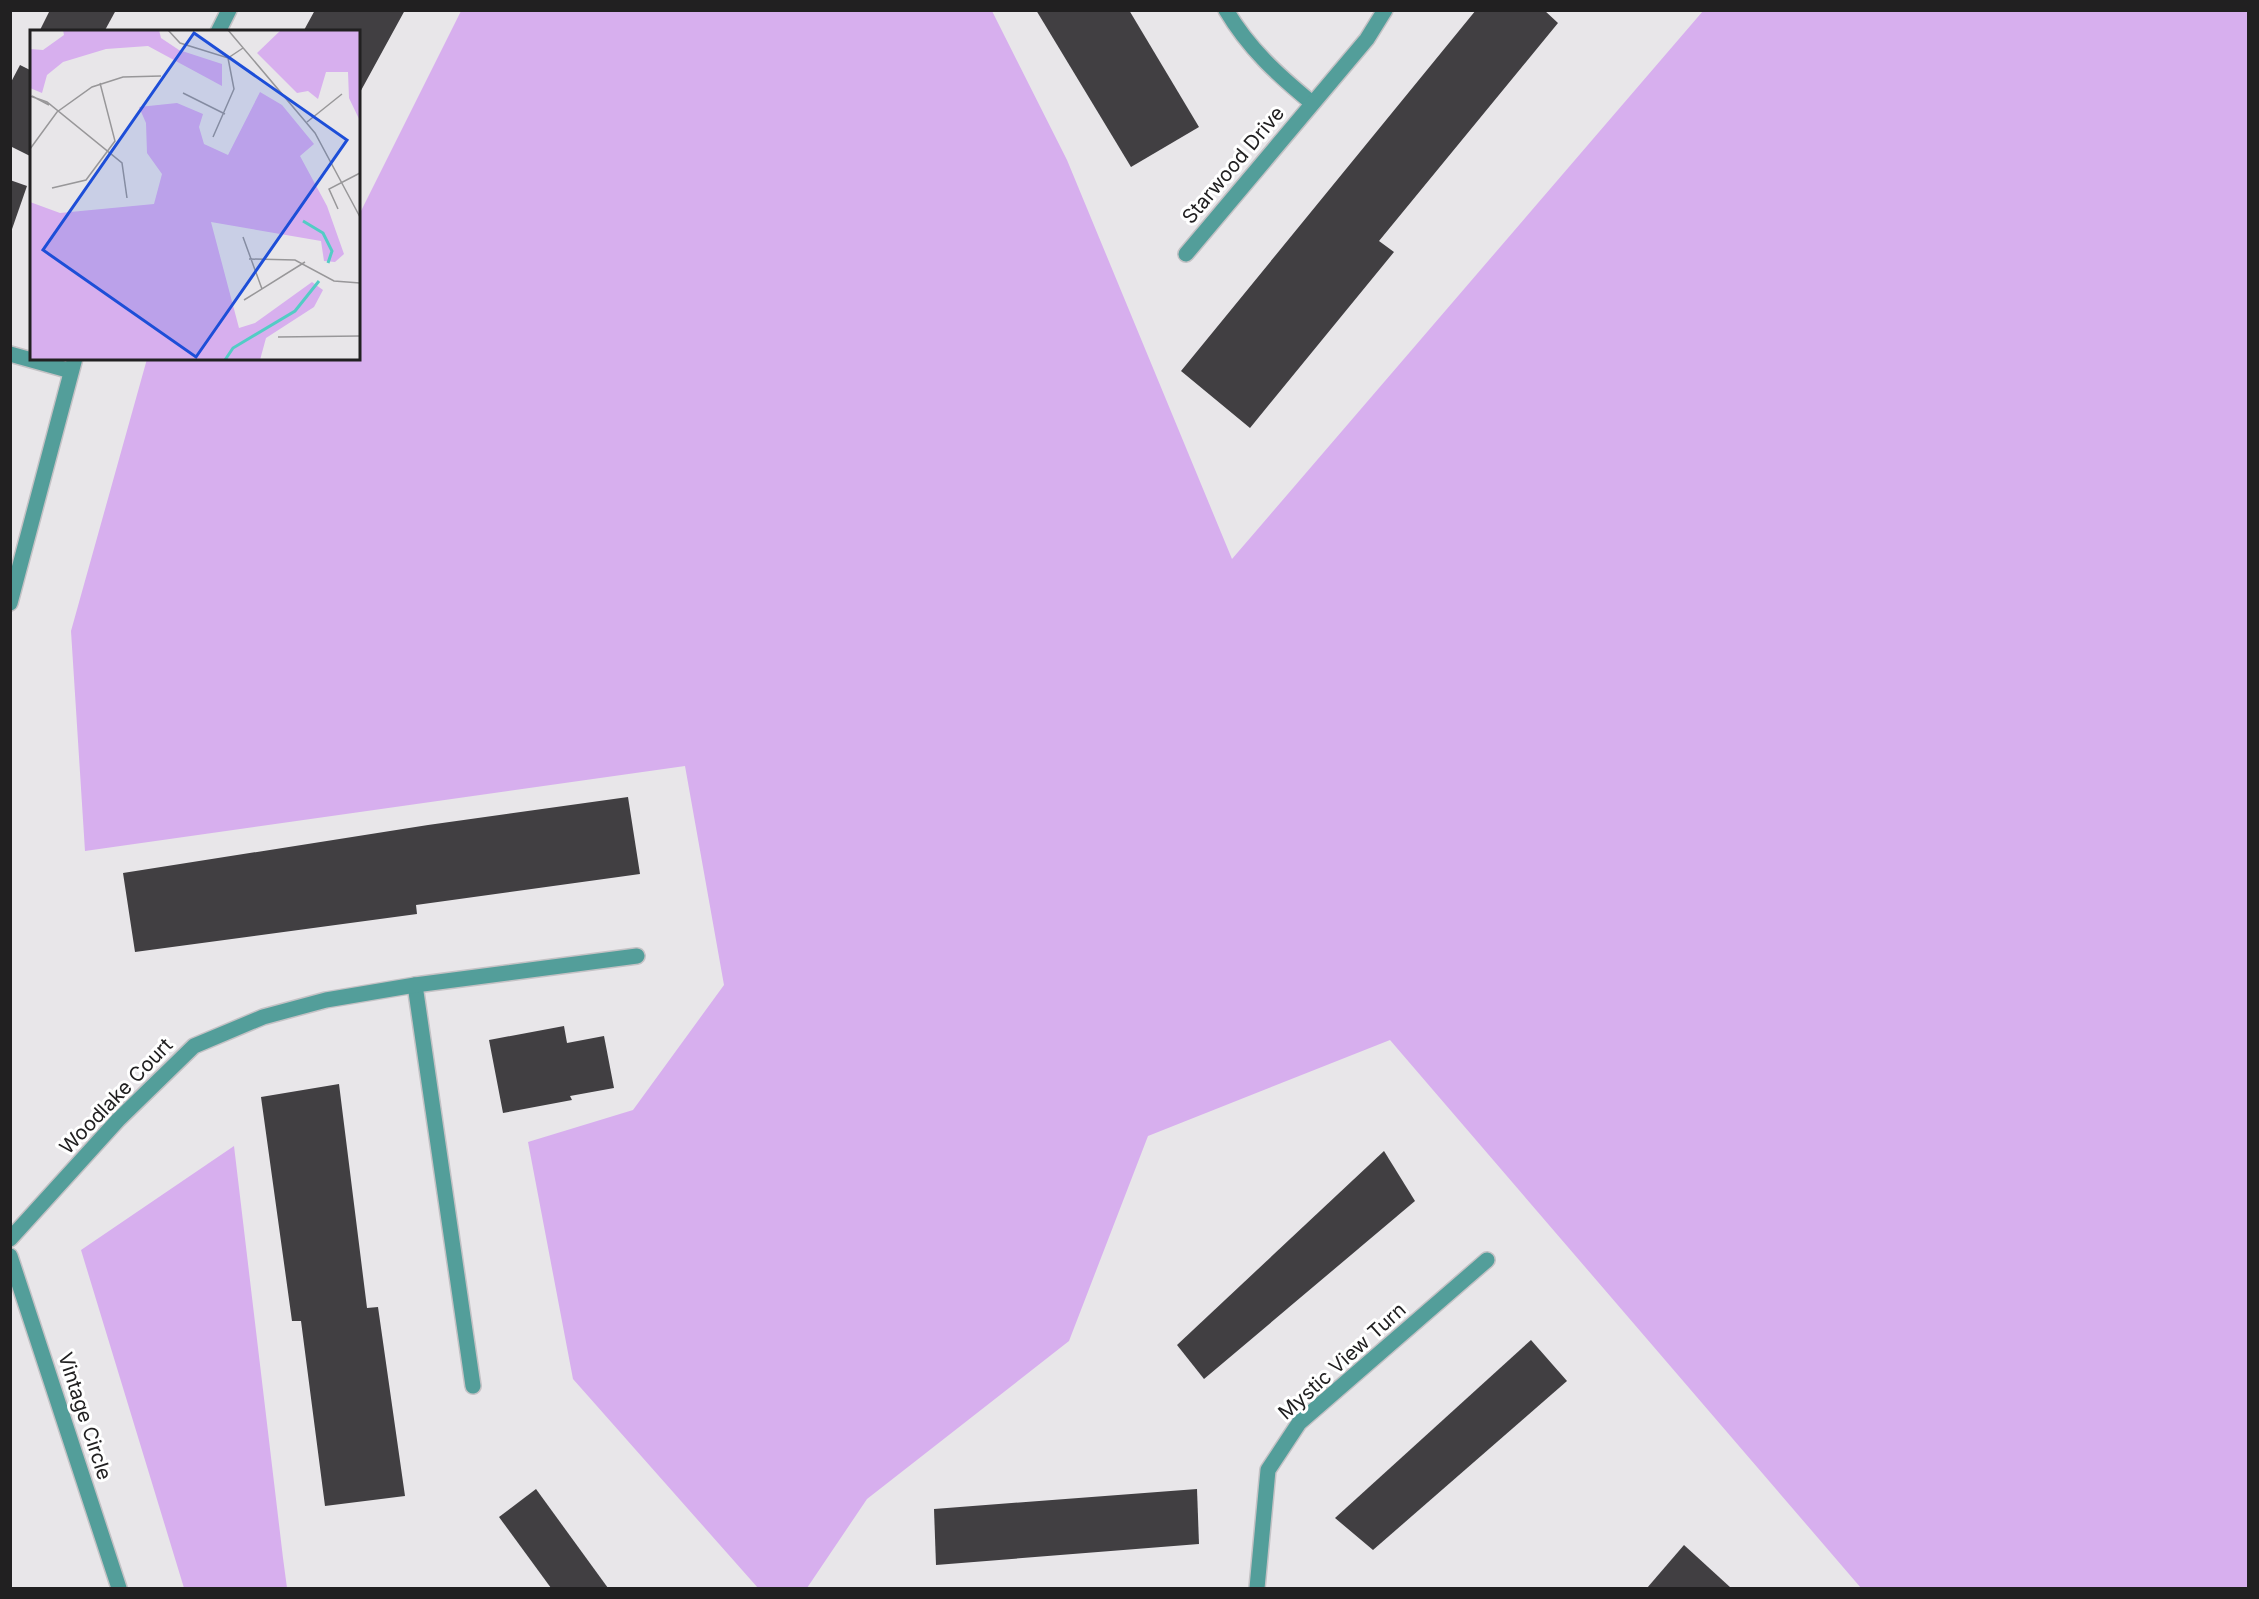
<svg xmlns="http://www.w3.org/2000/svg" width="2259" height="1599" font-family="Inter,sans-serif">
<rect width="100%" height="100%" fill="#e8e6e9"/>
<g fill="#d7afee">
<path d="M 461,11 L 992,11 L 1067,160 L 1232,559 L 1703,11 L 2248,11 L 2248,1588 L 1861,1588 L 1390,1040 L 1148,1136 L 1069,1341 L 867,1499 L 807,1588 L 758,1588 L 573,1379 L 528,1142 L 633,1110 L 724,985 L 685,766 L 85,851 L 71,631 L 147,359 L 358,358 L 359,215 Z"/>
<path d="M 234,1146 L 283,1558 L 287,1588 L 184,1588 L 81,1250 Z"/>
</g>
<g fill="#413f42">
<path d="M 50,10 L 116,10 L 104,32 L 39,32 Z"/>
<path d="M 315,10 L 405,10 L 358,96 L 358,32 L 303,32 Z"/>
<path d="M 1036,10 L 1129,10 L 1199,127 L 1131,167 Z"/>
<path d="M 1476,10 L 1544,10 L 1558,23 L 1379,241 L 1394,252 L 1250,428 L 1181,371 Z"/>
<path d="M 20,65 L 32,71 L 32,157 L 10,146 L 10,84 Z"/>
<path d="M 10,180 L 27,186 L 11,232 L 10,232 Z"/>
<path d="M 628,797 L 640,874 L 416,905 L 417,914 L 135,952 L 123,873 L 428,825 Z"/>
<path d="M 564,1026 L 567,1043 L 604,1036 L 614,1088 L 570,1096 L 572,1100 L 503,1113 L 489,1040 Z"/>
<path d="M 339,1084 L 367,1308 L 378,1307 L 405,1496 L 325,1506 L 301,1321 L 292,1321 L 261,1097 Z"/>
<path d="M 1384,1151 L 1415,1201 L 1204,1379 L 1177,1345 Z"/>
<path d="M 1531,1340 L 1567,1381 L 1373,1550 L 1335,1518 Z"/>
<path d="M 536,1489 L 608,1588 L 551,1588 L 499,1517 Z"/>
<path d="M 1197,1489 L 1199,1544 L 936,1565 L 934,1509 Z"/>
<path d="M 1684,1545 L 1731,1588 L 1647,1588 Z"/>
</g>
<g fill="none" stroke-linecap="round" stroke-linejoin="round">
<defs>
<g id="minor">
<path d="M 1226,10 C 1249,49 1278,75 1312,103"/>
<path d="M 218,32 L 229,10"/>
<path d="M 1186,254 L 1367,39 L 1385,10"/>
<path d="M 10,354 L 71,371"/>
<path d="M 10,603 L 75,358"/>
<path d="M 415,985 L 473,1386"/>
<path d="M 10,1239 L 118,1120 L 194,1046 L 263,1017 L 326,1000 L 415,985 L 637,956"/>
<path d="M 10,1256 L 119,1588"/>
<path d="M 1257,1588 L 1268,1470 L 1299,1423 L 1487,1260"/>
</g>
</defs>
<use href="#minor" stroke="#c4c2c5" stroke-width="18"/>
<use href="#minor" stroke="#539e9a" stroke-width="15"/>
</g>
<g text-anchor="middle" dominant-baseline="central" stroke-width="6" stroke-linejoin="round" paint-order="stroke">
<g font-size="20" fill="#212021" stroke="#fff">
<text transform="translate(1233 165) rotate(-50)">Starwood Drive</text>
<text transform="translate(116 1096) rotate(-46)">Woodlake Court</text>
<text transform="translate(1342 1361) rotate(-42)">Mystic View Turn</text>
<text transform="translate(85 1416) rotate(72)">Vintage Circle</text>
</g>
</g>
<g transform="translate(30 30)">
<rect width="330" height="330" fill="#e8e6e9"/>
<path d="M 33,0 L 129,0 L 131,8 L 149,20 L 192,34 L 192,56 L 118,16 L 76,19 L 33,32 L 17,45 L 12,63 L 0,58 L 0,19 L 13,20 L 34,5 ZM 251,0 L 330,0 L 330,91 L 319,68 L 318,42 L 296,42 L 288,69 L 278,61 L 267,63 L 227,23 ZM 230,62 L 252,75 L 284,114 L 270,126 L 297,176 L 314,224 L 305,232 L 294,231 L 291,211 L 181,192 L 209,298 L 225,293 L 282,252 L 293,260 L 284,277 L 236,308 L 230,330 L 0,330 L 0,172 L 30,183 L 124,174 L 132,144 L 117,123 L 116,93 L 109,77 L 147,73 L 173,84 L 169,97 L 174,114 L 198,125 Z" fill="#d7afee"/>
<path fill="none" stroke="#53ccc5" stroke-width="3" d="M 273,191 L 293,203 L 302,221 L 298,233M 195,330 L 203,318 L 265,281 L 289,251"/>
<path fill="none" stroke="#989799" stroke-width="1.5" d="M 138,0 L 150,13 L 198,28 L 213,18M 198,0 L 285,103 L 330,187M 153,63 L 195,84M 0,66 L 17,72 L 92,133 L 97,168M 2,66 L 19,75M 277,92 L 312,64M 183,107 L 204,59 L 198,28M 0,119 L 27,82 L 62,57 L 93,47 L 131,46M 22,158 L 56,150 L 85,111 L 70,53M 308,179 L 299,159 L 330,143M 213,207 L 232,259M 219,229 L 265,230 L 304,251 L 330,253M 214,270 L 275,232M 248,307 L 330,306"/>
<path fill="#1d4ed8" fill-opacity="0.15" stroke="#1d4ed8" stroke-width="3" d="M 164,3 L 317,110 L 166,327 L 13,220 Z"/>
<rect width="330" height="330" fill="none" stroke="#212021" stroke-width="3"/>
</g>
<rect width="2259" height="1599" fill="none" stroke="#212021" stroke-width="24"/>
</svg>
